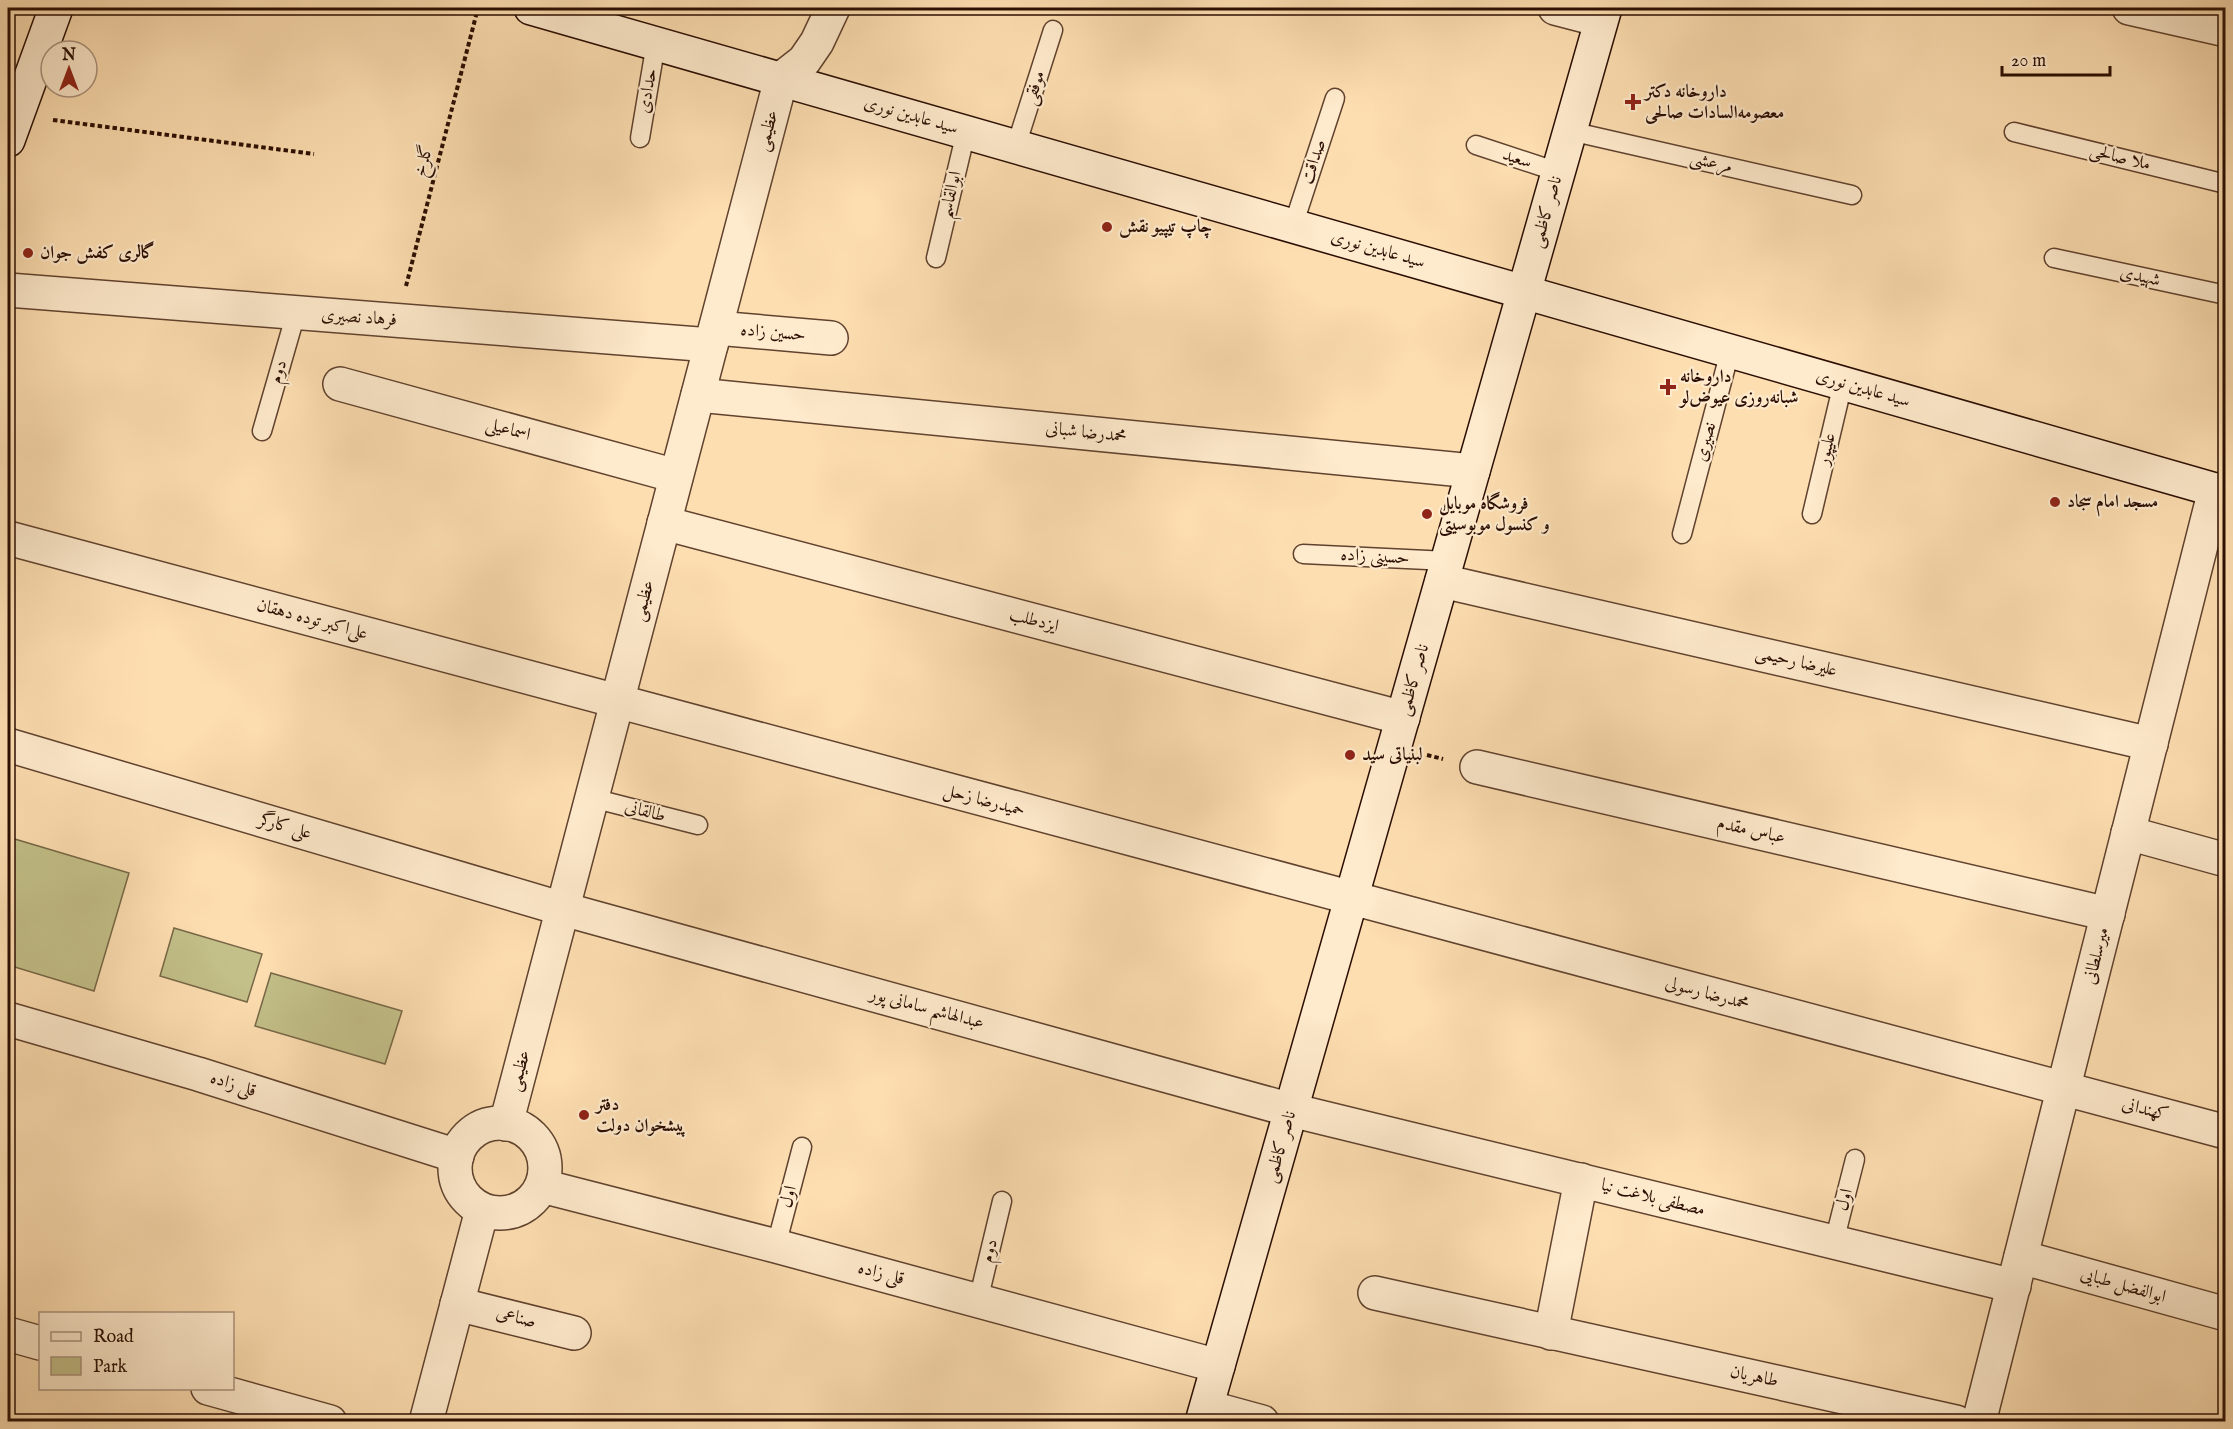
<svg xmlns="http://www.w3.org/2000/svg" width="2233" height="1429" font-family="'IM FELL English',Amiri,serif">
<rect width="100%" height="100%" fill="#fddeb1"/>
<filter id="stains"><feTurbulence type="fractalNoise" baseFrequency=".00333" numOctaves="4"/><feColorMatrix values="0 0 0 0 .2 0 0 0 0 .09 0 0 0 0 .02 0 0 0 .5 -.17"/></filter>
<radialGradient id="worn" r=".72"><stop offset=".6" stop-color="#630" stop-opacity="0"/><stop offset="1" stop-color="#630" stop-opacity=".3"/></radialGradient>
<g fill="#c3c089" stroke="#776746" stroke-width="1.5">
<path d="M 8,837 L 129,873 L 94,991 L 8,965 Z"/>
<path d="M 174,928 L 262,954 L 247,1002 L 160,976 Z"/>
<path d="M 271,973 L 402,1011 L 385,1064 L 255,1026 Z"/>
</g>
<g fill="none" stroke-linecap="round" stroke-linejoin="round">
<defs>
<g id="service">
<path d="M 1570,131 L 1852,195"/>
<path d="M 2014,132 L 2226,184"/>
<path d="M 640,138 L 656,43"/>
<path d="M 1476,145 L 1558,172"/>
<path d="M 1016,146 L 1053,30"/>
<path d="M 1293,226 L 1335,98"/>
<path d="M 936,258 L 966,132"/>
<path d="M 2054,258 L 2226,295"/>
<path d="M 262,431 L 296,313"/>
<path d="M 1812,514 L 1843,383"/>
<path d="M 1682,534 L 1730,351"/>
<path d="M 1303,554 L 1448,561"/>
<path d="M 592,798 L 698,825"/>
<path d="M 1834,1242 L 1855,1159"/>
<path d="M 776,1246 L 802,1147"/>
<path d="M 978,1301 L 1002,1201"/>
</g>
<g id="minor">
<path d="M 1555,8 L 1601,20"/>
<path d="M 2129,8 L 2226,30"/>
<path d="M 781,79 L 804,61 L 817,42 L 833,8"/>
<path d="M 8,290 L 711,345"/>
<path d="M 716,328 L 831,338"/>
<path d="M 340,384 L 676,476"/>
<path d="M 698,395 L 1473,471"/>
<path d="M 664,523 L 1403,718"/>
<path d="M 8,538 L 2226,1132"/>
<path d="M 1442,581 L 2151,744"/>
<path d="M 8,745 L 563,909 L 1291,1110 L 2014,1286"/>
<path d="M 1477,767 L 2108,914"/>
<path d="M 2128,833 L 2226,860"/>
<path d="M 542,1186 L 776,1246 L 1218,1366"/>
<path d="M 2021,1257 L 2226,1314"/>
<path d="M 1375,1293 L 1956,1422"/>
<path d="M 457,1304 L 574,1333"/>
<path d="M 1551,1333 L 1581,1180"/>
<path d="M 8,1334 L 40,1343"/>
<path d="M 208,1388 L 330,1422"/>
</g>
<g id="tertiary">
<path d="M 8,1019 L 198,1074 L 457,1156"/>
<circle cx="500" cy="1168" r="45"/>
<path d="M 506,1124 L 781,79"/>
<path d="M 1207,1407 L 1262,1422"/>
<path d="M 426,1422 L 482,1210"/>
<path d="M 1979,1422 L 2215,490"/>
</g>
<g id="secondary">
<path d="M 531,8 L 2226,493"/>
<path d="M 8,140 L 56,8"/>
<path d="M 1202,1422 L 1605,8"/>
</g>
</defs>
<use href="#service" stroke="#60422e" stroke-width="21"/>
<use href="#minor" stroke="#60422e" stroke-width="36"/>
<use href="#tertiary" stroke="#60422e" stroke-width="36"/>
<use href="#secondary" stroke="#2b0e03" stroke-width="36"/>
<g stroke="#2b0e03" stroke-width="4" stroke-dasharray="4.5 3" stroke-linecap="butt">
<path d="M 53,120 L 314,154"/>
<path d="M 406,286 L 478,8"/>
<path d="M 1427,755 L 1443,759"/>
</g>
<use href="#service" stroke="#feeacc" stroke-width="18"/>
<use href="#minor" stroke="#feeacc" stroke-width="33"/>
<use href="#tertiary" stroke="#feeacc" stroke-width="33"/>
<use href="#secondary" stroke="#feeacc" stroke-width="33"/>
</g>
<g fill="#8f2418" stroke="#feeacc" stroke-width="2">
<path d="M1630 93h6v6h6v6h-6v6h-6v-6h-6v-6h6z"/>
<circle cx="1107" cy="227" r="6"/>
<circle cx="28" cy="253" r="6"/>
<path d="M1665 378h6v6h6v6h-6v6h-6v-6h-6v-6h6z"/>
<circle cx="2055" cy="502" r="6"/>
<circle cx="1427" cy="514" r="6"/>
<circle cx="1350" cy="755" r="6"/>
<circle cx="584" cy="1115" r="6"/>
</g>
<g text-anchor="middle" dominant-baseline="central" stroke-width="4.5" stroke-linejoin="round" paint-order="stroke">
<g font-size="18" fill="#2b0e03" stroke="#feeacc">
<text transform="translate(1035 88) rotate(-72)">موفقی</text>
<text transform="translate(648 91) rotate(-80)">حدادی</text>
<text transform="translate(911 116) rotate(16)">سید عابدین نوری</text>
<text transform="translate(768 131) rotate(-75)">عظیمی</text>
<text transform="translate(2120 158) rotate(14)">ملا صالحی</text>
<text transform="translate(1517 159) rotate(18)">سعید</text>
<text transform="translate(424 161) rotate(-75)">گلرخ</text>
<text transform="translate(1314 162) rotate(-72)">صداقت</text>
<text transform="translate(1711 163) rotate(13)">مرعشی</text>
<text transform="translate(951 195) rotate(-77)">ابوالقاسم</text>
<text transform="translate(1547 212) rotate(-74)">ناصر کاظمی</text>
<text transform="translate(1378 250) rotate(16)">سید عابدین نوری</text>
<text transform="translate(2140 277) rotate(12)">شهیدی</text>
<text transform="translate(359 318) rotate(4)">فرهاد نصیری</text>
<text transform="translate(773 333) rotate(5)">حسین زاده</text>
<text transform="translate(279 372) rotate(-74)">دوم</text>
<text transform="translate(1863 389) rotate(16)">سید عابدین نوری</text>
<text transform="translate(508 430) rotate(15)">اسماعیلی</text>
<text transform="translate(1086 433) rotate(6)">محمدرضا شبانی</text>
<text transform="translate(1706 442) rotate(-75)">نصیری</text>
<text transform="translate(1827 449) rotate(-77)">علیپور</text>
<text transform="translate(1375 557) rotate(3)">حسینی زاده</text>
<text transform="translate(644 601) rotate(-75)">عظیمی</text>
<text transform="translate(312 620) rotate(15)">علی‌اکبر توده دهقان</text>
<text transform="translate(1034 621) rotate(15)">ایزدطلب</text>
<text transform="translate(1796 662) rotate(13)">علیرضا رحیمی</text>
<text transform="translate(1414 680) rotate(-74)">ناصر کاظمی</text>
<text transform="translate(984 801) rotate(15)">حمیدرضا زحل</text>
<text transform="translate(645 812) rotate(15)">طالقانی</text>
<text transform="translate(285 827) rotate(16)">علی کارگر</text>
<text transform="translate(1751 831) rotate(13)">عباس مقدم</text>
<text transform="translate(2097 956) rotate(-76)">میرسلطانی</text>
<text transform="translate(1707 994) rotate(15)">محمدرضا رسولی</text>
<text transform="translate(927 1009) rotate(15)">عبدالهاشم سامانی پور</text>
<text transform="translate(520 1071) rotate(-75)">عظیمی</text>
<text transform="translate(233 1085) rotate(18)">قلی زاده</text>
<text transform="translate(2145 1110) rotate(15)">کهندانی</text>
<text transform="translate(1281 1147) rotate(-74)">ناصر کاظمی</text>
<text transform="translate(789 1197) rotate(-75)">اول</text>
<text transform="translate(1653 1198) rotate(14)">مصطفی بلاغت نیا</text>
<text transform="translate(1845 1200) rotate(-75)">اول</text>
<text transform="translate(990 1251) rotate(-77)">دوم</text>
<text transform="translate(881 1274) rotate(15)">قلی زاده</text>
<text transform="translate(2123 1286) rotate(16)">ابوالفضل طبایی</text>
<text transform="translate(516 1318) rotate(14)">صناعی</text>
<text transform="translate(1754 1377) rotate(12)">طاهریان</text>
</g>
<g font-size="18" font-weight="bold" fill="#2b0e03" stroke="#feeacc" text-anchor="start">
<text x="1645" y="92">داروخانه دکتر<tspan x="1645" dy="21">معصومه‌السادات صالحی</tspan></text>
<text x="1119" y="227">چاپ تیپیو نقش</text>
<text x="40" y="253">گالری کفش جوان</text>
<text x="1680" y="377">داروخانه<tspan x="1680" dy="21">شبانه‌روزی عیوض‌لو</tspan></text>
<text x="2067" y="502">مسجد امام سجاد</text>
<text x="1439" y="504">فروشگاه موبایل<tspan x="1439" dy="21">و کنسول موبوسیتی</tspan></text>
<text x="1362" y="755">لبنیاتی سید</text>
<text x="596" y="1105">دفتر<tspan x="596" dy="21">پیشخوان دولت</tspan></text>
</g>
</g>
<rect width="2233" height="1429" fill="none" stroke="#fddeb1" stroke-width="30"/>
<rect x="9" y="9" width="2215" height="1411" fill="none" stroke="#2b0e03" stroke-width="3"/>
<rect x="15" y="15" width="2203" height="1399" fill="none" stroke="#2b0e03" stroke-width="1.5"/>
<rect x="39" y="1312" width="195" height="78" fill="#feeacc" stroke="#aa927c" stroke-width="1.5"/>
<rect x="51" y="1332" width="30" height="9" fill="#feeacc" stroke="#aa927c" stroke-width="1.5"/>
<text x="93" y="1342" font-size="18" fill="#2b0e03">Road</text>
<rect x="51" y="1357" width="30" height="18" fill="#c3c089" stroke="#aa927c" stroke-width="1.5"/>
<text x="93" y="1372" font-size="18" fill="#2b0e03">Park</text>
<g transform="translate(69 69)"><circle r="28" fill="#feeacc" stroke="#aa927c" stroke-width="1.5"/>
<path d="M0-4.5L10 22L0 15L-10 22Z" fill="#8f2418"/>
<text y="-9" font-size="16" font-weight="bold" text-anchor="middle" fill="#2b0e03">N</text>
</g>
<path d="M2002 66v9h108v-9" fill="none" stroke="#2b0e03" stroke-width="3"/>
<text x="2011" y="66" font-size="18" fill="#2b0e03" stroke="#feeacc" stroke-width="4.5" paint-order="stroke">20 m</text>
<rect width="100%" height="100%" filter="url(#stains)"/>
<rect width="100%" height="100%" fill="url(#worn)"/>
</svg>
